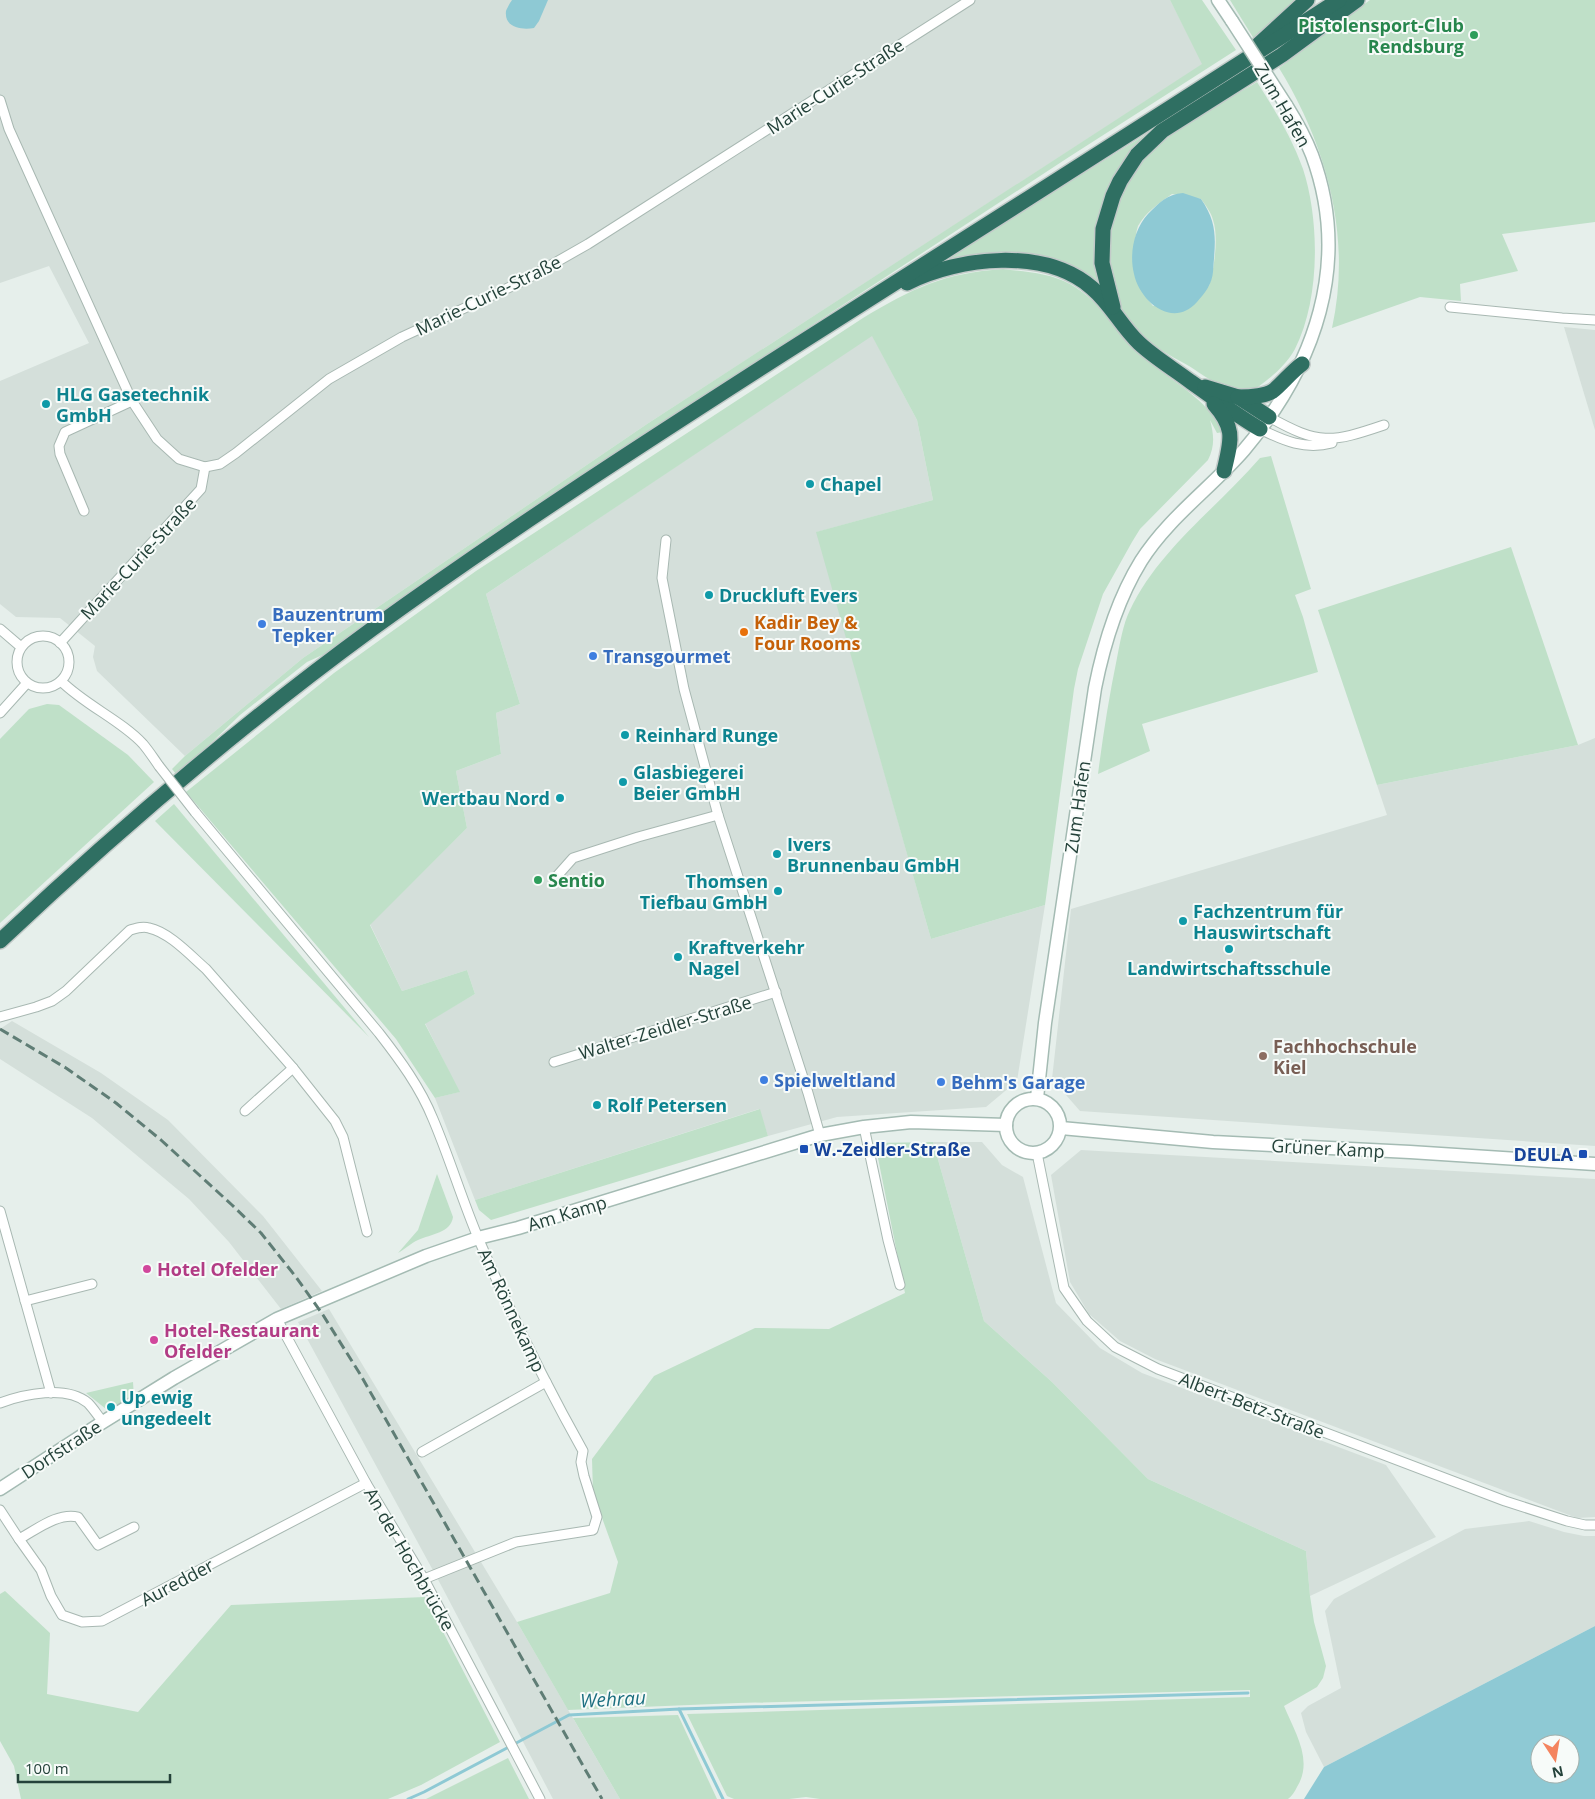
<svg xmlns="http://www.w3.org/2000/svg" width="1595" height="1799" font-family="'Open Sans',sans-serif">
<rect width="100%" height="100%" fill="#e6efeb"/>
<g fill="#d4dfda">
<path d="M 0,0 L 1170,0 L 1203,64 L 647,424 L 303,658 L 185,756 L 97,671 L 93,657 L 95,646 L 60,618 L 16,617 L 0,604 L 0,381 L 89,343 L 49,266 L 0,283 Z"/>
<path d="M 1564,327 L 1595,330 L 1595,430 Z"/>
<path d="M 872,335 L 917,420 L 933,500 L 817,532 L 931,939 L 1045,905 L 1017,1081 L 986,1107 L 837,1117 L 768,1136 L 759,1109 L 475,1200 L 435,1098 L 459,1092 L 425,1023 L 475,994 L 467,970 L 402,991 L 370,924 L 467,828 L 456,771 L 501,754 L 496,713 L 520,704 L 486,594 Z"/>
<path d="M 1595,738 L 1595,1146 L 1080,1111 L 1052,1079 L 1071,909 L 1387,815 L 1377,785 L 1578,745 Z"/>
<path d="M 12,1021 L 101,1073 L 168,1120 L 263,1216 L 322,1291 L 281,1309 L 229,1242 L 189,1199 L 92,1118 L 0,1059 L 0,1029 Z"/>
<path d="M 933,1142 L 982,1142 L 1002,1165 L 1023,1177 L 1056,1303 L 1100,1348 L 1142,1373 L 1386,1465 L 1436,1537 L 1310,1596 L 1306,1551 L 1148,1479 L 1052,1382 L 984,1321 Z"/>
<path d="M 1081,1150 L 1595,1179 L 1595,1517 L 1577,1518 L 1155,1359 L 1120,1341 L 1089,1314 L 1070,1282 L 1051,1175 Z"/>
<path d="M 329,1309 L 517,1622 L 620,1799 L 553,1799 L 442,1587 L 298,1322 Z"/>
<path d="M 1529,1521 L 1564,1532 L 1584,1536 L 1595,1536 L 1595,1626 L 1324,1767 L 1306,1732 L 1301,1713 L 1308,1706 L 1341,1688 L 1325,1611 L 1334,1599 L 1465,1529 Z"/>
</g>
<g fill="#bfe0c8" fill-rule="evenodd">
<path d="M 1170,0 L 1202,0 L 1236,50 L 1069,157 L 479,543 L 329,652 L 307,662 L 240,715 L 204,750 L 176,774 L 172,769 L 185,756 L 303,658 L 647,424 L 1202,64 Z"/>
<path d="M 1230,0 L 1302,0 L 1254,39 Z"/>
<path d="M 1370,0 L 1595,0 L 1595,222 L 1502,234 L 1518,271 L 1460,284 L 1461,301 L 1420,297 L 1332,328 C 1352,237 1327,146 1279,68 Z"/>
<path d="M 1257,82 C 1275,110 1292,138 1303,169 C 1320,221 1320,300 1295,349 C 1286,365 1273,376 1258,387 L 1259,392 C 1249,391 1237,391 1228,388 C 1216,385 1200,373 1189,366 C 1169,355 1148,344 1133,326 C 1096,282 1102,216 1135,171 C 1164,131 1216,107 1257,82 ZM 1172,194 L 1201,199 C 1206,206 1211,212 1213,220 C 1219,237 1214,270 1209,286 L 1153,306 C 1136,284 1129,270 1135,241 C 1136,237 1136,231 1138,226 C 1146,212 1159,203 1172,194 Z"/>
<path d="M 1172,118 L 1151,136 L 1097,231 L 1095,266 L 1099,286 L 1068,269 L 944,265 L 941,262 Z"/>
<path d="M 1003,269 C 1026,272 1050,273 1070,284 C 1102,302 1120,335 1146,359 C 1173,383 1207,398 1223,432 L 1217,433 L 1210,420 C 1214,435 1215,446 1208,460 L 1140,529 L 1132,542 L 1103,594 L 1078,669 L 1074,689 L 1045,905 L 931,939 L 816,532 L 933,500 L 917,420 L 872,336 L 486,594 L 520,704 L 496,713 L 501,754 L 456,771 L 467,828 L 370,925 L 402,991 L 467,970 L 475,994 L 425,1024 L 460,1092 L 435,1098 L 396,1039 L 186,792 L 334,673 L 476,571 L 863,318 C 913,288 944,273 1003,269 Z"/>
<path d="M 1271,456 L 1311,589 L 1295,595 L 1303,617 L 1318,672 L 1142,724 L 1150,751 L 1098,774 C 1103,735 1109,697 1117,658 C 1120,643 1123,624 1130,610 C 1159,549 1217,508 1260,458 Z"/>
<path d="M 1511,547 L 1578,745 L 1377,785 L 1318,610 Z"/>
<path d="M 47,704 L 59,705 L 128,755 L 154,782 L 0,923 L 0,739 L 29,709 Z"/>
<path d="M 174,804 L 369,1037 L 155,821 Z"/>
<path d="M 760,1109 L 768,1136 L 491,1220 L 479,1210 L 475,1200 Z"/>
<path d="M 933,1142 L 984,1321 L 1052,1382 L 1148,1479 L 1306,1551 L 1310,1596 L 1314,1622 L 1326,1666 L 1323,1678 L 1317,1687 L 1284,1706 C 1294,1731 1314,1760 1297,1787 C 1295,1791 1292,1796 1288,1799 L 820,1799 L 806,1797 L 789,1799 L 734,1799 L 727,1796 L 687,1714 L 1250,1697 L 1250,1690 L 738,1703 L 568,1710 L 517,1622 L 610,1593 L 618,1562 L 593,1493 L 592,1459 L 654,1376 L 755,1328 L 829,1329 L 905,1293 L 875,1143 Z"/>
<path d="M 437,1174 L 453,1217 C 451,1233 431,1234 418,1240 C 411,1243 405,1249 398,1253 L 418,1230 Z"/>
<path d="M 133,1382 L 134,1399 L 111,1413 L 86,1393 Z"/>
<path d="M 5,1591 L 50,1633 L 47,1694 L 138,1712 L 231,1605 L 425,1597 L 500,1742 L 421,1785 L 388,1799 L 21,1799 L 14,1766 L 0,1741 L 0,1594 Z"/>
<path d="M 678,1715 L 717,1799 L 620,1799 L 573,1718 Z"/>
<path d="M 508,1758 L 529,1799 L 425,1799 L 426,1799 Z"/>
</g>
<g fill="#8ec9d4" fill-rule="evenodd">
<path d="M 512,0 L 548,0 L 539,21 L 534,28 C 522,30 504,28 506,11 C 507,8 510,3 512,0 Z"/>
<path d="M 1183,193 L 1201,199 C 1219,225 1215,242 1213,272 C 1212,284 1205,293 1197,302 C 1173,329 1140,302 1134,274 C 1129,254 1134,229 1148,214 C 1159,203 1167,194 1183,193 Z"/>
<path d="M 1595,1626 L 1595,1799 L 1304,1799 L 1324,1767 ZM 1540,1744 L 1570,1744 L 1570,1774 L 1540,1774 Z"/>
</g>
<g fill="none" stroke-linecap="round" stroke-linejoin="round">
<g stroke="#8ec9d4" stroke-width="3">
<path d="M 679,1709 L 1248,1693"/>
<path d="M 408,1799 L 424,1792 L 569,1715 L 679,1709 L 723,1799"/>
</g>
<defs>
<g id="street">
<path d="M 0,100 L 9,129 L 132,401 L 157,439 L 179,459 L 205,467 L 220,464 L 236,453 L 329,379 L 402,337 L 523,281 L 588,244 L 970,0"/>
<path d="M 1450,307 L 1562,318 L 1595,320"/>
<path d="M 1269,417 C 1319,445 1331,443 1384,425"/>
<path d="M 1260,429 C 1284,441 1305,450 1332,443"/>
<path d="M 84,511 L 60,454 L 59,446 L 65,432 L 132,401"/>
<path d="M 666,540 L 662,578 L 684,689 L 718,815 L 808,1093 L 820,1135"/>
<path d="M 0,629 L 21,647"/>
<circle cx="43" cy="662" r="26"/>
<path d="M 60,643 L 201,489 L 205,467"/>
<path d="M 61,681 C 85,705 122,721 143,744 C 149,751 154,759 159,766"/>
<path d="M 0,713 L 27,683"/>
<path d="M 195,812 L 379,1033 C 400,1060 420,1087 433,1119 C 450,1159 462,1200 479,1240 C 510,1312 545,1383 583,1451 L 581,1462 L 584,1476 L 597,1517 L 593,1530 L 516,1542 L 424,1579"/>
<path d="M 557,876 L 573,858 L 638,837 L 718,815"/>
<path d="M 0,1017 L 36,1007 L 52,1001 L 66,991 L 130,930 C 137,928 143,926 149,928 C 169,932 191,956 206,969 L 293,1068 L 335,1121 L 343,1137 L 367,1232"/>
<path d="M 554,1062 L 776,992"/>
<path d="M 245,1111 L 293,1068"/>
<path d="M 864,1127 L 888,1240 L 900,1285"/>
<path d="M 1037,1153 L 1064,1288 L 1087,1321 L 1115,1347 L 1158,1369 L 1505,1501 L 1567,1521 L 1585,1525 L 1595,1525"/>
<path d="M 0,1211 L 51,1393"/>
<path d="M 25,1301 L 92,1284"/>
<path d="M 277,1319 L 366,1483 L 424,1579 L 540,1799"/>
<path d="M 0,1403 C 24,1394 66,1385 88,1403 C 93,1408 98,1416 103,1422"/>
<path d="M 422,1452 L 546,1382"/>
<path d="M 0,1510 L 19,1539 C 36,1530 58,1512 78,1517 L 98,1545 L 134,1527"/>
<path d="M 19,1539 L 41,1570 L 51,1596 L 62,1615 L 82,1622 L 102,1621 L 366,1483"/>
</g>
<g id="secondary">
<path d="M 1218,0 L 1232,21"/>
<path d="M 1037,1098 L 1045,1023 L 1095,688 C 1104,643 1117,600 1141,561 C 1168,518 1211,488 1244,450 C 1315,366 1352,263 1312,155 C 1305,137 1296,121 1286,105"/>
<circle cx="1033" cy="1126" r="27"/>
<path d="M 1061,1128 L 1213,1142 L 1410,1152 L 1595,1164"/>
<path d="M 0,1489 L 103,1422 L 174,1378 L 277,1319 L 426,1256 L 478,1238 L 518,1228 L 820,1135 L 864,1127 L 911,1122 L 1006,1125"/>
</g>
<g id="highway">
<path d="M 1259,44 L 1307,0"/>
<path d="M 907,283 C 959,257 1045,247 1092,288 C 1111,304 1121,326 1139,343 C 1155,358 1174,369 1191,382 C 1214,398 1236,415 1260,429"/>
<path d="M 1113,307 L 1102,263 L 1103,229 L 1113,196 L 1120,181 L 1137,155 L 1162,131 L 1282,55 L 1357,0"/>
<path d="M 1205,387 L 1238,397 L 1269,417"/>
<path d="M 1238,397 C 1249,397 1263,397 1273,391 C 1283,383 1291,372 1302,364"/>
<path d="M 1214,404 C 1236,429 1231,440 1224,471"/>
<path d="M 0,941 C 118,830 241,725 372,629 C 506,532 644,443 783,354 C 968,236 1155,119 1339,0"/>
</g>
</defs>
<use href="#street" stroke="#a8b8b2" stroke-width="11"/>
<use href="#secondary" stroke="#a4bbb3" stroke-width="15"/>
<use href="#highway" stroke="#c2cac8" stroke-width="18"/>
<use href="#street" stroke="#fff" stroke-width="9"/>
<use href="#secondary" stroke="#fff" stroke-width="12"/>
<use href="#highway" stroke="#2f6f62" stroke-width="15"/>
<path stroke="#5f7d75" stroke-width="3" stroke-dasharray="10 5" stroke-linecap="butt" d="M 0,1029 L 66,1068 L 116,1103 L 161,1140 L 232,1205 L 261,1233 L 296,1277 L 323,1315 L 360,1374 L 602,1799"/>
<defs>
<path id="street-bridge" d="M 159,766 L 195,812"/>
<path id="secondary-bridge" d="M 1232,21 L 1286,105"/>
</defs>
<use href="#street-bridge" stroke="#a8b8b2" stroke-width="11" stroke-linecap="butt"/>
<use href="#secondary-bridge" stroke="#a4bbb3" stroke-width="15" stroke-linecap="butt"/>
<use href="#street-bridge" stroke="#fff" stroke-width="9"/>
<use href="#secondary-bridge" stroke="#fff" stroke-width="12"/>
</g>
<g fill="#2e9e5b" stroke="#f7fbf9" stroke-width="2">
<circle cx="1474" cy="35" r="5"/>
<circle cx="538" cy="880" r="5"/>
</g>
<g fill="#0f9aa8" stroke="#f7fbf9" stroke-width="2">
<circle cx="46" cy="404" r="5"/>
<circle cx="810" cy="484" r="5"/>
<circle cx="709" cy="595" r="5"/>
<circle cx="625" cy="735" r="5"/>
<circle cx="623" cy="782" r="5"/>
<circle cx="560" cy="798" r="5"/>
<circle cx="777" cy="854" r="5"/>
<circle cx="778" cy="891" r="5"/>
<circle cx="1183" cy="921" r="5"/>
<circle cx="1229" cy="949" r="5"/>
<circle cx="678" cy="957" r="5"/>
<circle cx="597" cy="1105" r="5"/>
<circle cx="111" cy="1407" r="5"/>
</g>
<g fill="#3f7fe0" stroke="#f7fbf9" stroke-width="2">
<circle cx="262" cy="624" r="5"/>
<circle cx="593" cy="656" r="5"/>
<circle cx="764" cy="1080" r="5"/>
<circle cx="941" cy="1082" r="5"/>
</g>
<circle fill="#e8710a" stroke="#f7fbf9" stroke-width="2" cx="744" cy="632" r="5"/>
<circle fill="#8d6e63" stroke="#f7fbf9" stroke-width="2" cx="1263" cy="1056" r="5"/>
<g fill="#1a4fb4" stroke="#f7fbf9" stroke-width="2">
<rect x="799" y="1144" width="10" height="10" rx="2.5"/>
<rect x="1578" y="1149" width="10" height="10" rx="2.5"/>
</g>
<g fill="#d1479c" stroke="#f7fbf9" stroke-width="2">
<circle cx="147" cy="1269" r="5"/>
<circle cx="154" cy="1340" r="5"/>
</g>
<g text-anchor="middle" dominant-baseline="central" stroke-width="4" stroke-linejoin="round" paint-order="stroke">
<g font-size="18" font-weight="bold" fill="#27864d" stroke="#f7fbf9" text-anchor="end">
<text x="1464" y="25">Pistolensport-Club<tspan x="1464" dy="21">Rendsburg</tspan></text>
<text x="548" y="880" text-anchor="start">Sentio</text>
</g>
<g font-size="18" fill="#24423a" stroke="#f7fbf9">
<text transform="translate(835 86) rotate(-33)">Marie-Curie-Straße</text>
<text transform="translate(1283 105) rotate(60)">Zum Hafen</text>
<text transform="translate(488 295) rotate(-26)">Marie-Curie-Straße</text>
<text transform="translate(138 558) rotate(-47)">Marie-Curie-Straße</text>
<text transform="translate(1077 807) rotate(-82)">Zum Hafen</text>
<text transform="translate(665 1027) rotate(-17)">Walter-Zeidler-Straße</text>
<text transform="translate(1328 1148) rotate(3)">Grüner Kamp</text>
<text transform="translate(567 1213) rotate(-17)">Am Kamp</text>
<text transform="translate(512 1310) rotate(65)">Am Rönnekamp</text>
<text transform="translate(1252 1405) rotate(21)">Albert-Betz-Straße</text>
<text transform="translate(61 1449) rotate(-33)">Dorfstraße</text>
<text transform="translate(410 1559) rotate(60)">An der Hochbrücke</text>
<text transform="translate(177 1582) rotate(-28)">Auredder</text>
</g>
<g font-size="18" font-weight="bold" fill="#0d838f" stroke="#f7fbf9" text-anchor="start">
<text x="56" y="394">HLG Gasetechnik<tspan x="56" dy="21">GmbH</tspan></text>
<text x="820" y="484">Chapel</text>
<text x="719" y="595">Druckluft Evers</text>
<text x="635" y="735">Reinhard Runge</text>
<text x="633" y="772">Glasbiegerei<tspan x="633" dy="21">Beier GmbH</tspan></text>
<text x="550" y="798" text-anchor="end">Wertbau Nord</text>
<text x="787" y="844">Ivers<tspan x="787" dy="21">Brunnenbau GmbH</tspan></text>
<text x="768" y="881" text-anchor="end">Thomsen<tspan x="768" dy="21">Tiefbau GmbH</tspan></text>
<text x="1193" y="911">Fachzentrum für<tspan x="1193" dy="21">Hauswirtschaft</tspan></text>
<text x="688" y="947">Kraftverkehr<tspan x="688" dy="21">Nagel</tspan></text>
<text x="1229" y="968" text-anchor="middle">Landwirtschaftsschule</text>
<text x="607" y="1105">Rolf Petersen</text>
<text x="121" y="1397">Up ewig<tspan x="121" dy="21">ungedeelt</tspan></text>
</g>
<g font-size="18" font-weight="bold" fill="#366cbe" stroke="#f7fbf9" text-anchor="start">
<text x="272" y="614">Bauzentrum<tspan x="272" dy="21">Tepker</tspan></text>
<text x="603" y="656">Transgourmet</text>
<text x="774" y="1080">Spielweltland</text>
<text x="951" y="1082">Behm's Garage</text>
</g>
<g font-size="18" font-weight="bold" fill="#c56008" stroke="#f7fbf9" text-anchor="start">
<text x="754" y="622">Kadir Bey &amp;<tspan x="754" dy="21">Four Rooms</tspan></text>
</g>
<g font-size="18" font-weight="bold" fill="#785e54" stroke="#f7fbf9" text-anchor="start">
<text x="1273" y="1046">Fachhochschule<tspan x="1273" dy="21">Kiel</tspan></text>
</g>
<g font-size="18" font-weight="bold" fill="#164399" stroke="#f7fbf9" text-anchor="start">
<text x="814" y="1149">W.-Zeidler-Straße</text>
<text x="1573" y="1154" text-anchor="end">DEULA</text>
</g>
<g font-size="18" font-weight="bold" fill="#b23c85" stroke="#f7fbf9" text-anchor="start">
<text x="157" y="1269">Hotel Ofelder</text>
<text x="164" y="1330">Hotel-Restaurant<tspan x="164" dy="21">Ofelder</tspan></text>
</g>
<g font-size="19" font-style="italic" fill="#1c6f80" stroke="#f7fbf9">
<text transform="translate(613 1699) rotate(-3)">Wehrau</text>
</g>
</g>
<g transform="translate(1555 1759) rotate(168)"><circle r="24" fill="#f7fbf9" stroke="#a3b1ad"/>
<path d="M0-4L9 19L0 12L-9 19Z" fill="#f4845f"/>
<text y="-8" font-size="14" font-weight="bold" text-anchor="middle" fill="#24423a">N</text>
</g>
<path d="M18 1774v8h152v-8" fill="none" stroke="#24423a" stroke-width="2.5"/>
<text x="25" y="1774" font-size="15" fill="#24423a" stroke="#f7fbf9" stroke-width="4" paint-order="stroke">100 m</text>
</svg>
